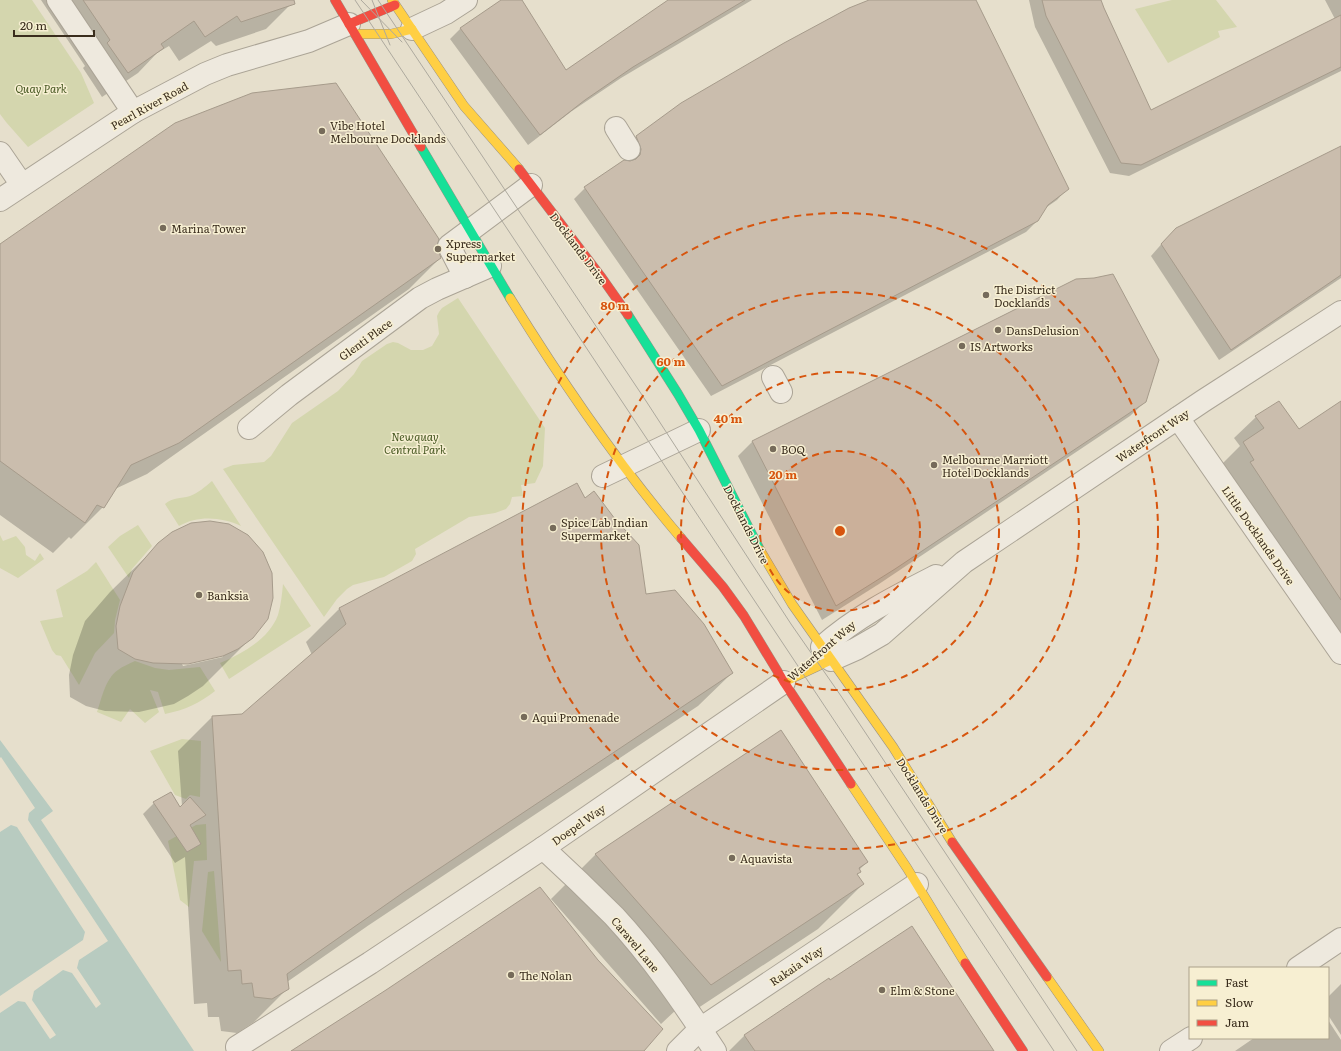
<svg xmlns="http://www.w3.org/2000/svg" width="1341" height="1051" font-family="Literata,serif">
<rect width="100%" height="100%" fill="#e6dfcc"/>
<g fill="#d4d6ae">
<path d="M 0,0 L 32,0 L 81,73 L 94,103 L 28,147 L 6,122 L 0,114 Z"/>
<path d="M 1172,0 L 1216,0 L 1237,27 L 1218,31 L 1220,37 L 1168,63 L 1135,9 Z"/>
<path d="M 458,298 L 545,428 L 543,466 L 535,483 L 521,485 L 523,496 L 512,497 L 510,504 L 506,509 L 495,513 L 469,517 L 415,549 L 416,554 L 412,561 L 384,577 L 353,585 L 347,589 L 337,599 L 324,617 L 223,469 L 233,465 L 264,462 L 271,456 L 292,423 L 338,391 L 354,374 L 362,361 L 387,344 L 393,342 L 398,343 L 411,350 L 423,350 L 432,346 L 439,334 L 437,316 L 439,312 L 442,308 Z"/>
<path d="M 212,481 L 241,526 C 222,517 198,515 179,526 L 165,504 C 173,497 180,499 190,496 C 198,493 205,487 212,481 Z"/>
<path d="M 138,525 L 152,546 L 132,569 L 129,578 L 108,547 L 120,536 Z"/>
<path d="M 0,535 L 3,541 L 16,536 L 25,547 L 26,555 L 35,561 L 40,553 L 44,559 L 18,578 L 0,568 Z"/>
<path d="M 96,562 L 120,600 L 115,620 L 114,633 L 95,653 L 79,685 L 61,656 L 56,655 L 52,650 L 40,621 L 63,617 L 56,590 L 87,571 Z"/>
<path d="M 283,584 L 311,626 L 229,679 L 220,663 C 243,653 269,639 278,615 C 281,605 282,594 283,584 Z"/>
<path d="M 135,661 L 155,668 L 169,670 L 200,667 L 215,691 C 200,703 185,710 165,714 L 158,692 L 150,690 L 159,712 L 145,723 L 130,709 L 121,722 L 97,712 C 102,698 105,679 118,670 C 123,666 129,664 135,661 Z"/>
<path d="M 182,739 L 201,741 L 200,797 L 190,795 L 186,799 L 175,795 L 150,751 Z"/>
<path d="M 206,824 L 207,860 L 194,861 L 189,907 L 180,900 L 168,841 L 196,825 Z"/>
<path d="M 214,871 L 221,962 L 202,931 L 208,872 Z"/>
</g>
<path fill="#b8cbc0" d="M 0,740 L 53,811 L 41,820 L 194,1051 L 0,1051 Z"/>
<path fill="#e6dfcc" d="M 1,757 L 35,808 L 29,813 L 28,820 L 108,941 L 79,960 L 77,968 L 101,1004 L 96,1008 L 72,973 L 63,970 L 34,991 L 32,1000 L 56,1035 L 50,1039 L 25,1002 L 18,1001 L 0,1013 L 0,996 L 83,940 L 85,932 L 17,827 L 11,825 L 0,832 L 0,758 Z"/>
<g fill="#0003" fill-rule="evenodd">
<path d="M 41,0 L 288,0 L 291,4 L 266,29 L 216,46 L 211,41 L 179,61 L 169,46 L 157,53 L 138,73 L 102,97 L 83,68 L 85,66 Z"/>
<path d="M 503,0 L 521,0 L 565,71 L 670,0 L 752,0 L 621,78 L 572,111 L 528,145 L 450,39 L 461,28 Z"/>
<path d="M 872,0 L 974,0 L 1068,188 L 1057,200 L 1044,209 L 1037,221 L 1026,232 L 711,396 L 574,199 L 585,188 L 630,163 L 631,161 L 625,148 L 637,137 Z"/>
<path d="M 1029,0 L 1100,0 L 1150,111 L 1335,19 L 1325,0 L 1341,0 L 1341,71 L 1129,176 L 1110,173 L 1035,27 Z"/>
<path d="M 1341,147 L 1341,278 L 1219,360 L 1151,256 L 1165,240 Z"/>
<path d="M 0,245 L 435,246 L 440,258 L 409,289 L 147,474 L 115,489 L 103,507 L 71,539 L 69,537 L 53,553 L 0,515 Z"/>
<path d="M 1076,280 L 1145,402 L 1130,416 L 879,584 L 822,620 L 738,456 L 752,442 Z"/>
<path d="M 1341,403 L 1341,654 L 1222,464 L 1240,446 L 1234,438 L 1256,417 L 1299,430 Z"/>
<path d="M 585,499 L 645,595 L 732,673 L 698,706 L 369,925 L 287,982 L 288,988 L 254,1022 L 237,1033 L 221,1031 L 219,1017 L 208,1017 L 207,1003 L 194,1004 L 185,857 L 175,863 L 143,814 L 154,803 L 180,809 L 182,806 L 178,751 L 212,717 L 243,715 L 312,655 L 306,642 L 340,608 Z"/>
<path d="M 159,544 L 252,637 L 203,686 L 188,696 L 174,704 L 139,712 L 105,711 L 86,706 L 70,697 L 69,675 L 73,655 L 85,621 L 110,592 ZM 223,655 L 223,657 L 183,666 L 182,664 Z"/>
<path d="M 781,731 L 867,862 L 859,870 L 860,872 L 856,875 L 863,884 L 818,929 L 686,1016 L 677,1009 L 661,1024 L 551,899 L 595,855 Z"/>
<path d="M 1341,984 L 1341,1035 L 1328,1015 L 1328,997 Z"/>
<path d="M 1328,1020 L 1341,1040 L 1341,1051 L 1235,1051 L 1254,1038 L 1328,1038 Z"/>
<path d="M 745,1035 L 993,1051 L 729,1051 Z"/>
</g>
<g fill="#cabdad" stroke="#a69b8b">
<path d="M 83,0 L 294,0 L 295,4 L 241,22 L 237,16 L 205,37 L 194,21 L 161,44 L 164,48 L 128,73 L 107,43 L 110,40 Z"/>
<path d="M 501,0 L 522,0 L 566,70 L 668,0 L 745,0 L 633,67 L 585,100 L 540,135 L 460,28 Z"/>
<path d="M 869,0 L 976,0 L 1069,189 L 1048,205 L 1038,221 L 722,386 L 584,187 L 624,160 L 630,161 L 636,159 L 640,155 L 641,149 L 636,136 L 681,103 L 784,43 L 849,8 Z"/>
<path d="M 1042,0 L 1101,0 L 1104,8 L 1151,110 L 1341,15 L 1341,67 L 1141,165 L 1121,163 L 1046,16 Z"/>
<path d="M 336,83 L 439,239 L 437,246 L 441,258 L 179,443 L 131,465 L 104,508 L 97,505 L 85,523 L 0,461 L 0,244 L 175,123 L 252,93 Z"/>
<path d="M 1341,146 L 1341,275 L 1231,350 L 1161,244 L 1176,228 Z"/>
<path d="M 1113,274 L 1159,360 L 1146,402 L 895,569 L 836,606 L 752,441 L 1076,279 L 1094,278 Z"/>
<path d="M 1279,401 L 1299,429 L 1341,401 L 1341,600 L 1250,462 L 1254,460 L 1243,442 L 1264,428 L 1255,416 Z"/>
<path d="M 577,483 L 585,498 L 594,491 L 615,519 L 639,545 L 646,594 L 675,590 L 704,624 L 733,673 L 404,892 L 287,974 L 289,989 L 272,999 L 254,997 L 252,983 L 242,984 L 241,970 L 228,971 L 212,716 L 242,714 L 346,624 L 339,608 Z"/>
<path d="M 210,521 L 229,524 L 248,535 L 263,552 L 272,573 L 273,598 L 268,619 L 253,638 L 238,649 L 223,656 L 188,664 L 153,663 L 135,659 L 118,649 L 116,626 L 120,606 L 133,572 L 158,543 L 172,532 L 191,523 Z"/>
<path d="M 781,730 L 868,862 L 859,868 L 861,872 L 857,874 L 864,884 L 711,985 L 595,854 Z"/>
<path d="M 171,792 L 180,807 L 190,797 L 206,815 L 190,825 L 201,844 L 187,852 L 153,802 Z"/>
<path d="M 540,887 L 598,960 L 663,1029 L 644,1051 L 291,1051 L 386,990 Z"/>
<path d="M 912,926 L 994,1051 L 755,1051 L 744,1035 L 829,978 L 830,980 Z"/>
</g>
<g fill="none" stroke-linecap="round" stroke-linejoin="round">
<defs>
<g id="street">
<path d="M 58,0 L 133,112"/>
<path d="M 412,29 L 446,13 L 466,0"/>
<path d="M 616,128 L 629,149"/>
<path d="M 0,153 L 22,185"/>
<path d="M 0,200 L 133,112 L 205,74 L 227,65 L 309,41 L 349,24"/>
<path d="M 465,277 L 449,246 L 531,185"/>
<path d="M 773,377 L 781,392"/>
<path d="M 1178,418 L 1341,653"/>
<path d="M 249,428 L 289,395 L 420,298 L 437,289 L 490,266"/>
<path d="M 603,476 L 699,430"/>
<path d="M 822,647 C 857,616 895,597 936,576"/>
<path d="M 831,660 L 856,649 L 882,634 L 964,562 L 1203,401 L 1341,312"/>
<path d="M 543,848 C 567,870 591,893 614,916 C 652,957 684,1004 715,1051"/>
<path d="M 1298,968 L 1341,939"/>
<path d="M 237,1047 L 370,963 L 543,848 L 784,682"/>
<path d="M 678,1051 L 700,1029 L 917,884"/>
<path d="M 1171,1051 L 1191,1038"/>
</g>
<g id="fast">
<path d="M 421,147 L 510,298"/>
<path d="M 628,315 L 678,394 L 699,430 L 760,550"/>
</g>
<g id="slow">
<path d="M 392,0 L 464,106 L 519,169"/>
<path d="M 355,34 L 391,34 L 412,29"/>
<path d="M 510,298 C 562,382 617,463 681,538"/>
<path d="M 760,550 L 792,604 L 893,747 L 952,842"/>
<path d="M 784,682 L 831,660"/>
<path d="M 851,784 L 907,868 L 965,963"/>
<path d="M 1047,977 L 1099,1051"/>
</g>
<g id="jam">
<path d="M 335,0 L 421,147"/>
<path d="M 349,24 L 395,5"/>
<path d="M 519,169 L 602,278 L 628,315"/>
<path d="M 681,538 L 723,587 L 744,616 L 784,682 L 851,784"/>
<path d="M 952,842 L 1047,977"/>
<path d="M 965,963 L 1023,1051"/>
</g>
</defs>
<use href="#street" stroke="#aba496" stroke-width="24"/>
<use href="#fast" stroke="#9b9385" stroke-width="10"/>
<use href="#slow" stroke="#9b9385" stroke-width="10"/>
<use href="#jam" stroke="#9b9385" stroke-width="10"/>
<use href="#street" stroke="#eee9de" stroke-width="22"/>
<use href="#fast" stroke="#16e098" stroke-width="9"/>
<use href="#slow" stroke="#ffcf43" stroke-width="9"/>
<use href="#jam" stroke="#f24e42" stroke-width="9"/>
<g stroke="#ada99e" stroke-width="1">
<path d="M 355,0 L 1054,1051"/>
<path d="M 361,0 L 402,42"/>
<path d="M 372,0 L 390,45"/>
<path d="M 378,0 L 646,401 L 791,624 L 841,696 L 1077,1051"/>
</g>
</g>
<circle cx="840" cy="531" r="80" fill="#d7550e" fill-opacity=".12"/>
<g fill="none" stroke="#d7550e" stroke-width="2" stroke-dasharray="7 5">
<circle cx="840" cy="531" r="80"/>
<circle cx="840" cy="531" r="159"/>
<circle cx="840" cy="531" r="239"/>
<circle cx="840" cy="531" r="318"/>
</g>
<g fill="#766b5a" stroke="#f7efd2" stroke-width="1.5">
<circle cx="322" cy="131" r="4"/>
<circle cx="163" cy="228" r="4"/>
<circle cx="438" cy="249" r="4"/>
<circle cx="986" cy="295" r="4"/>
<circle cx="998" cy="330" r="4"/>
<circle cx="962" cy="346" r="4"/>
<circle cx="773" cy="449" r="4"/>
<circle cx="934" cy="465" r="4"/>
<circle cx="553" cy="528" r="4"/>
<circle cx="199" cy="595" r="4"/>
<circle cx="524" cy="717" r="4"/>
<circle cx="732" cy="858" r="4"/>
<circle cx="511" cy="975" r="4"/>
<circle cx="882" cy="990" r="4"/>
</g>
<g text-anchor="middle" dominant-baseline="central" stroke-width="3" stroke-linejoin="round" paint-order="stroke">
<g font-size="11" font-style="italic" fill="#475822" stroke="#f7efd2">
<text x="41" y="88">Quay Park</text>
<text x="415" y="436">Newquay<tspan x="415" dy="13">Central Park</tspan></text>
</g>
<g font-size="11" fill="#3a2d1d" stroke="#f7efd2">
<text transform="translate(149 105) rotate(-29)">Pearl River Road</text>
<text transform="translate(579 248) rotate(53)">Docklands Drive</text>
<text transform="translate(365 339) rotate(-36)">Glenti Place</text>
<text transform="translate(1152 435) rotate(-34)">Waterfront Way</text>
<text transform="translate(747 524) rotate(63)">Docklands Drive</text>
<text transform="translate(1259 535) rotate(55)">Little Docklands Drive</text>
<text transform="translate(821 650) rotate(-41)">Waterfront Way</text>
<text transform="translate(923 795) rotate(58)">Docklands Drive</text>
<text transform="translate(578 824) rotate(-35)">Doepel Way</text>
<text transform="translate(636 944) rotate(50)">Caravel Lane</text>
<text transform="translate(796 965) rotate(-34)">Rakaia Way</text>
</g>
<g font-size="11" fill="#3a2d1d" stroke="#f7efd2" text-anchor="start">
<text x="330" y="125">Vibe Hotel<tspan x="330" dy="13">Melbourne Docklands</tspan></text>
<text x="171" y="228">Marina Tower</text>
<text x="446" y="243">Xpress<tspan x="446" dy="13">Supermarket</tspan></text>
<text x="994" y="289">The District<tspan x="994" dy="13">Docklands</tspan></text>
<text x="1006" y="330">DansDelusion</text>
<text x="970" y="346">IS Artworks</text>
<text x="781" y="449">BOQ</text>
<text x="942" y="459">Melbourne Marriott<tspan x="942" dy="13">Hotel Docklands</tspan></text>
<text x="561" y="522">Spice Lab Indian<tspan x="561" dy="13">Supermarket</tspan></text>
<text x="207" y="595">Banksia</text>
<text x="532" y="717">Aqui Promenade</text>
<text x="740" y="858">Aquavista</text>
<text x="519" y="975">The Nolan</text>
<text x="890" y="990">Elm &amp; Stone</text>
</g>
</g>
<circle cx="840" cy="531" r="6" fill="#d7550e" stroke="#f7efd2" stroke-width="2"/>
<g font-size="12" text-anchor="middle" font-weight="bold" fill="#d7550e" stroke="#f7efd2" stroke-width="3" stroke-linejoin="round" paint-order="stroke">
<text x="615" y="310">80 m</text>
<text x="671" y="366">60 m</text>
<text x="728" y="423">40 m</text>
<text x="783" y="479">20 m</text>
</g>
<rect x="1189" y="967" width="140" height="72" fill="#f7efd2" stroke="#aba18a"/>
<rect x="1197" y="980" width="20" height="6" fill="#16e098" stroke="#aba18a"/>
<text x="1225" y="987" font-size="12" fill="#3a2d1d">Fast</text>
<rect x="1197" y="1000" width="20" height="6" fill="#ffcf43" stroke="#aba18a"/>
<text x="1225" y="1007" font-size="12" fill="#3a2d1d">Slow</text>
<rect x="1197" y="1020" width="20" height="6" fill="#f24e42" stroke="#aba18a"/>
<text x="1225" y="1027" font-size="12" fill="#3a2d1d">Jam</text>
<path d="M14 30v6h80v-6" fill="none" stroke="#3a2d1d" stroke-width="2"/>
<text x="20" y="30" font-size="12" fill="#3a2d1d" stroke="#f7efd2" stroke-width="3" paint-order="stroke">20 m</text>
</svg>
